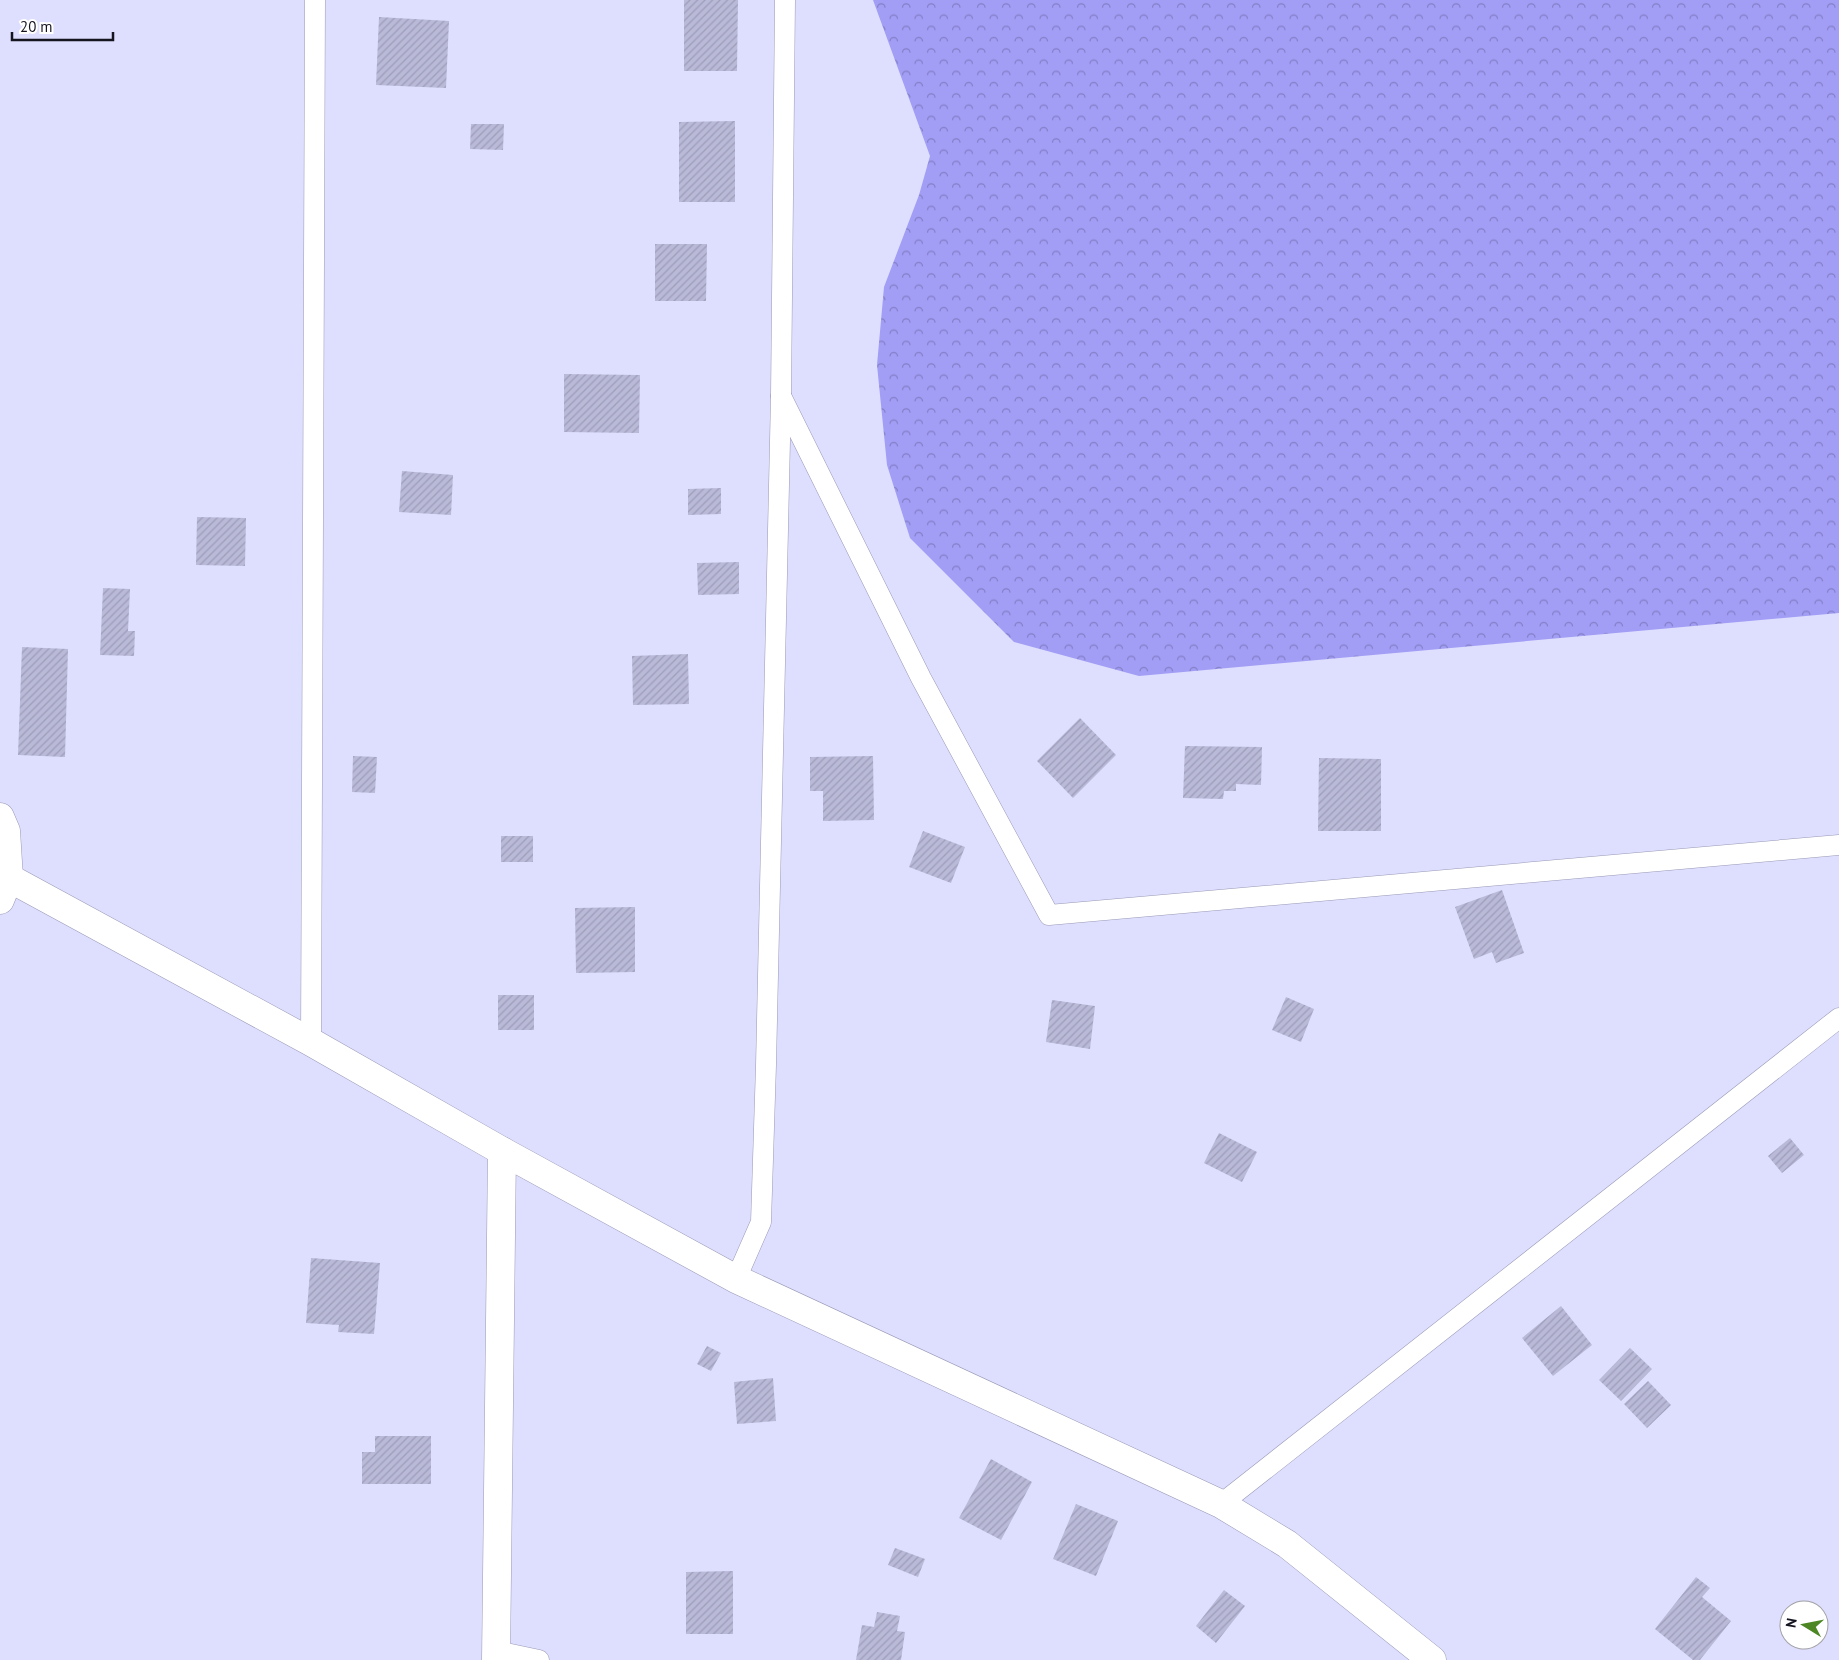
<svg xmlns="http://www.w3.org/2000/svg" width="1839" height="1660" font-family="'PT Sans',sans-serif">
<defs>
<pattern id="forest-crowns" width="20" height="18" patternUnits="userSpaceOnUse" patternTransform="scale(1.25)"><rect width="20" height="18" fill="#a29df5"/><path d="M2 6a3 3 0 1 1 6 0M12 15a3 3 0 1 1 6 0" fill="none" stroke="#837fc6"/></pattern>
<pattern id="building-hatch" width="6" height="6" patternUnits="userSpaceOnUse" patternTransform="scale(1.25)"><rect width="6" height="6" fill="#b9b9d8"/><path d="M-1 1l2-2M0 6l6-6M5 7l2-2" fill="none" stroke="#9e9eb9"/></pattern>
</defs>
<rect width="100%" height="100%" fill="#dedefe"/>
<path fill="url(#forest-crowns)" d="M 873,0 L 1839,0 L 1839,613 L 1139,676 L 1014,642 L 910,538 L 887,465 L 877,365 L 884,287 L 919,195 L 930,156 Z"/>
<g fill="url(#building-hatch)">
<path d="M 684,0 L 738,0 L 737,71 L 684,71 Z"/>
<path d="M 379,17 L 449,21 L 446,88 L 376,85 Z"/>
<path d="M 735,121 L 735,202 L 679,202 L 679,122 Z"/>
<path d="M 471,124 L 504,124 L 503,150 L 470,149 Z"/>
<path d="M 655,244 L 707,244 L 706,301 L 655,301 Z"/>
<path d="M 564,374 L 640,375 L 639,433 L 564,432 Z"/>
<path d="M 402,471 L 453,475 L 451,515 L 399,512 Z"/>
<path d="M 721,488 L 721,514 L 688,515 L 688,489 Z"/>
<path d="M 197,517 L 246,518 L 245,566 L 196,565 Z"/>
<path d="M 739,562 L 739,594 L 698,595 L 697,563 Z"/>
<path d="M 103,588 L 130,589 L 128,631 L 135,631 L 134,656 L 100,655 Z"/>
<path d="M 22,647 L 68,649 L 65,757 L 18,755 Z"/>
<path d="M 688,654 L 689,704 L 633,705 L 632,656 Z"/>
<path d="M 1080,718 L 1116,755 L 1073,798 L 1037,761 Z"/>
<path d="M 1185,746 L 1262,747 L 1261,785 L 1236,784 L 1236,791 L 1224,791 L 1223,799 L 1183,798 Z"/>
<path d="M 353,756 L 377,757 L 375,793 L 352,792 Z"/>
<path d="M 873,756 L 874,820 L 823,821 L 823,791 L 810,791 L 810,757 Z"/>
<path d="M 1319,758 L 1381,759 L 1381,831 L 1318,831 Z"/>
<path d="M 923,831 L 965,847 L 951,883 L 909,867 Z"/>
<rect x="501" y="836" width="32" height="26"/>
<path d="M 1502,890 L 1524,953 L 1496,963 L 1492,952 L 1474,959 L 1455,907 Z"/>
<path d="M 635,907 L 635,972 L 576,973 L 575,908 Z"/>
<rect x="498" y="995" width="36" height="35"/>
<path d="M 1286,997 L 1314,1009 L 1301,1042 L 1272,1030 Z"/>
<path d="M 1052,1000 L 1095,1006 L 1090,1049 L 1046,1042 Z"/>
<path d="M 1219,1133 L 1257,1152 L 1242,1182 L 1204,1163 Z"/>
<path d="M 1790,1138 L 1804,1155 L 1782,1173 L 1768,1156 Z"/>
<path d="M 311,1258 L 380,1263 L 374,1334 L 338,1332 L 339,1325 L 306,1323 Z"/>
<path d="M 1561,1306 L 1592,1345 L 1553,1376 L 1522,1338 Z"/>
<path d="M 707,1346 L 721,1353 L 711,1371 L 697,1364 Z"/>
<path d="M 1630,1348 L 1652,1369 L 1621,1401 L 1599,1380 Z"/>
<path d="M 773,1378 L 776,1421 L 737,1424 L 734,1382 Z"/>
<path d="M 1648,1381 L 1671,1405 L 1647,1428 L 1624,1404 Z"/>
<path d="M 375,1436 L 431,1436 L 431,1484 L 362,1484 L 362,1452 L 375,1452 Z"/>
<path d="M 991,1459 L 1032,1482 L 1001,1540 L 959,1518 Z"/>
<path d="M 1076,1504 L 1118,1521 L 1096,1576 L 1053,1559 Z"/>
<path d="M 895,1548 L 925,1559 L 918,1577 L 888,1565 Z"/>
<path d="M 733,1571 L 733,1634 L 686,1634 L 686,1572 Z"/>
<path d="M 1696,1577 L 1710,1588 L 1702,1597 L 1731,1621 L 1700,1660 L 1693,1660 L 1655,1629 Z"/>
<path d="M 1224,1590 L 1245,1606 L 1216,1643 L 1196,1626 Z"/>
<path d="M 877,1612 L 900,1616 L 897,1631 L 905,1632 L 901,1660 L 856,1660 L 862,1625 L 874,1627 Z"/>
</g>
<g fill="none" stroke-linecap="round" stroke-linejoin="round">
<defs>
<g id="lane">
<path d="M 781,396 L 921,678 L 1049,915 L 1839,845"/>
<path d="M 311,1042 L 315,0"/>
<path d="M 736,1279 L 761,1222 L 766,1065 L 781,396 L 785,0"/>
<path d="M 1221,1504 L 1839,1018"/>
<path d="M 496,1651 L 539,1660"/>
</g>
<g id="street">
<path d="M 0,817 L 6,831 L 9,878 L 0,900"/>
<path d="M 9,878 L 311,1042 L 502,1151 L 736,1279 L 1221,1504 L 1287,1544 L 1432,1660"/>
<path d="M 496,1660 L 502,1151"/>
</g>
</defs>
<use href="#lane" stroke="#9999b6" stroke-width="21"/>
<use href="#street" stroke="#9999b6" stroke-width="29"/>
<use href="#lane" stroke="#fff" stroke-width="20"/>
<use href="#street" stroke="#fff" stroke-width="28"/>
</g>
<g transform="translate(1804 1625) rotate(280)"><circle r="24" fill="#ffffff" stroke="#a1a1a6"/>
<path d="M0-4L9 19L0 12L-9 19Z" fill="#4d8724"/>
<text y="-8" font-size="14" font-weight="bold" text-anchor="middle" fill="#151520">N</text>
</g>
<path d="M12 32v8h101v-8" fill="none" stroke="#151520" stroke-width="2.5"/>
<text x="20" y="32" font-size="15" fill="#151520" stroke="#ffffff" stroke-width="4" paint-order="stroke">20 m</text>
</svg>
